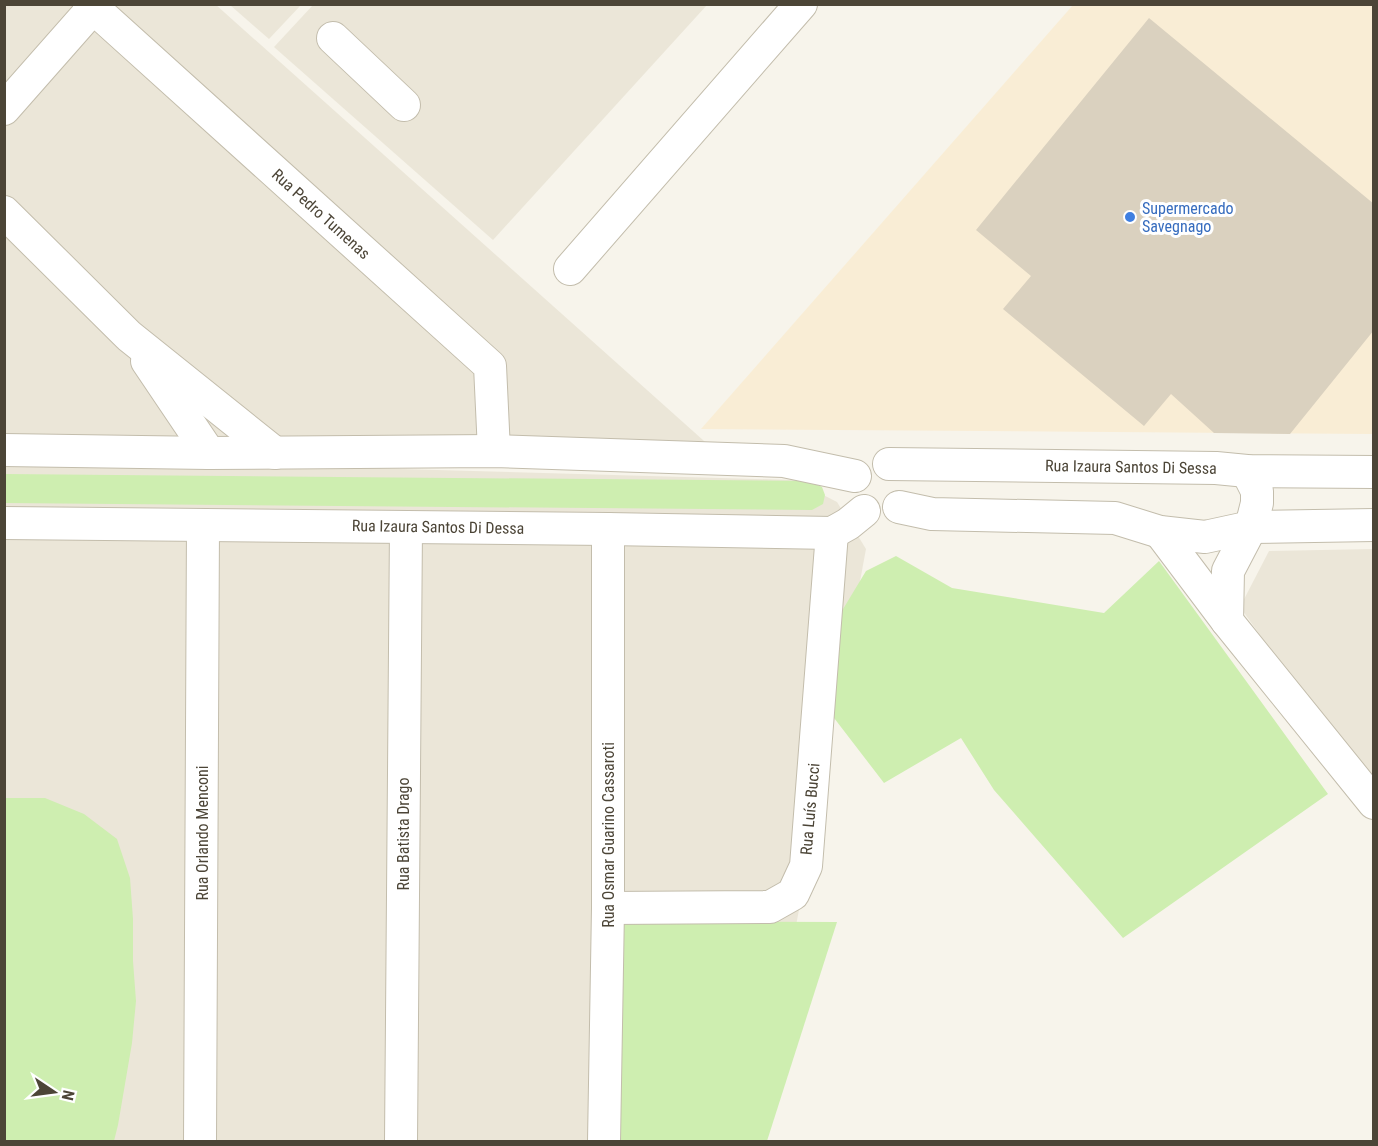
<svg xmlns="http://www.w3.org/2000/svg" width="1378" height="1146" font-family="'Roboto Condensed',sans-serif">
<rect width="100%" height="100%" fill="#f7f4eb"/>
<g fill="#ebe6d8">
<path d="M 215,4 L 713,449 L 5,439 L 5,5 Z"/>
<path d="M 230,5 L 301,5 L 269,39 Z"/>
<path d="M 313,5 L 707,5 L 493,240 L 274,47 Z"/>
<path d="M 5,458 L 794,480 L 837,502 L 866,549 L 756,1141 L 5,1142 Z"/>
<path d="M 1373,549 L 1373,793 L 1240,607 L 1269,551 Z"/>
</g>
<path fill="#f9edd5" d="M 1073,5 L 1373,5 L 1373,434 L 701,429 Z"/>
<g fill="#ceeeb0">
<path d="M 5,474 L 810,481 L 822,487 L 825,495 L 823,504 L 812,510 L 5,503 Z"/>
<path d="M 896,556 L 952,588 L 1104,613 L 1159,561 L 1328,794 L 1123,938 L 994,790 L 961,738 L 884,783 L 831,714 L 834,624 L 866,571 Z"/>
<path d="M 5,798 L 45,798 L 84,814 L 117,839 L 130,878 L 133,919 L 133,961 L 136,1001 L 132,1043 L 118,1125 L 114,1141 L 5,1141 Z"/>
<path d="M 624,921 L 837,922 L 767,1141 L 618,1142 Z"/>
</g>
<path fill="#dad1bf" d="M 1149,18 L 1374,204 L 1374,330 L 1290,434 L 1214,433 L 1171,394 L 1144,426 L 1003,309 L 1031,276 L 976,230 Z"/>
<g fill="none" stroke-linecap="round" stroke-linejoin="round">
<defs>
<g id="minor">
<path d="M 89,4 L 490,366 L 494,451"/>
<path d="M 333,38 L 404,105"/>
<path d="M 4,109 L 93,8"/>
<path d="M 4,212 L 129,336 L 275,453"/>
<path d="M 570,269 L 801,4"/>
<path d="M 147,361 L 209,453"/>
<path d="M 4,450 L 209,453 L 494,451 L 784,461 L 855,476"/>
<path d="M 889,464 L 1216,468 L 1247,471 L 1374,472"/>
<path d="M 899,507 L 932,514 L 1115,518 L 1160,532 L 1205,537 L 1251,527 L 1374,525"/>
<path d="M 4,523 L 608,529 L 832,533 L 848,524 L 864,511"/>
<path d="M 1160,532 L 1227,621 L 1374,803"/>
<path d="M 1227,621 L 1228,571 L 1251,527 L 1257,503 L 1257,491 L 1247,471"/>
<path d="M 608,908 L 770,907 L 793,894 L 806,866 L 832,533"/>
<path d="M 200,1142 L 203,525"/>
<path d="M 401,1142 L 406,527"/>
<path d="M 604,1142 L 608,908 L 608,529"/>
</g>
</defs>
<use href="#minor" stroke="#c3bdac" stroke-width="34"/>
<use href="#minor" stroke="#fff" stroke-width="32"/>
</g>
<circle fill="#3f7fe0" stroke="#fff" stroke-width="2" cx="1130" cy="217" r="6"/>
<g text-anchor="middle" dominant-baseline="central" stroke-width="6" stroke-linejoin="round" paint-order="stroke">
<g font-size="16" fill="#366cbe" stroke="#fff" text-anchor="start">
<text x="1142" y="208">Supermercado<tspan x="1142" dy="18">Savegnago</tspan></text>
</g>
<g font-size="16" fill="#4c4537" stroke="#fff">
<text transform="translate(321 214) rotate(42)">Rua Pedro Tumenas</text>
<text transform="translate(1131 467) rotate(1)">Rua Izaura Santos Di Sessa</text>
<text transform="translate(438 527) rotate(1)">Rua Izaura Santos Di Dessa</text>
<text transform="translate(810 809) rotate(-85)">Rua Luís Bucci</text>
<text transform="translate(202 833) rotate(-90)">Rua Orlando Menconi</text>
<text transform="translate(403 834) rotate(-90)">Rua Batista Drago</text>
<text transform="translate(608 835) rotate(-90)">Rua Osmar Guarino Cassaroti</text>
</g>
</g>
<rect width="1378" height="1146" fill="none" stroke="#4c4537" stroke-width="12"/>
<g transform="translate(54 1092) rotate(103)" stroke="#ffffff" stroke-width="4.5" paint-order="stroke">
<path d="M0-4.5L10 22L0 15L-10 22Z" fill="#4c4537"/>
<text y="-9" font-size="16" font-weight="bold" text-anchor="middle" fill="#4c4537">N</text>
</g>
</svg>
